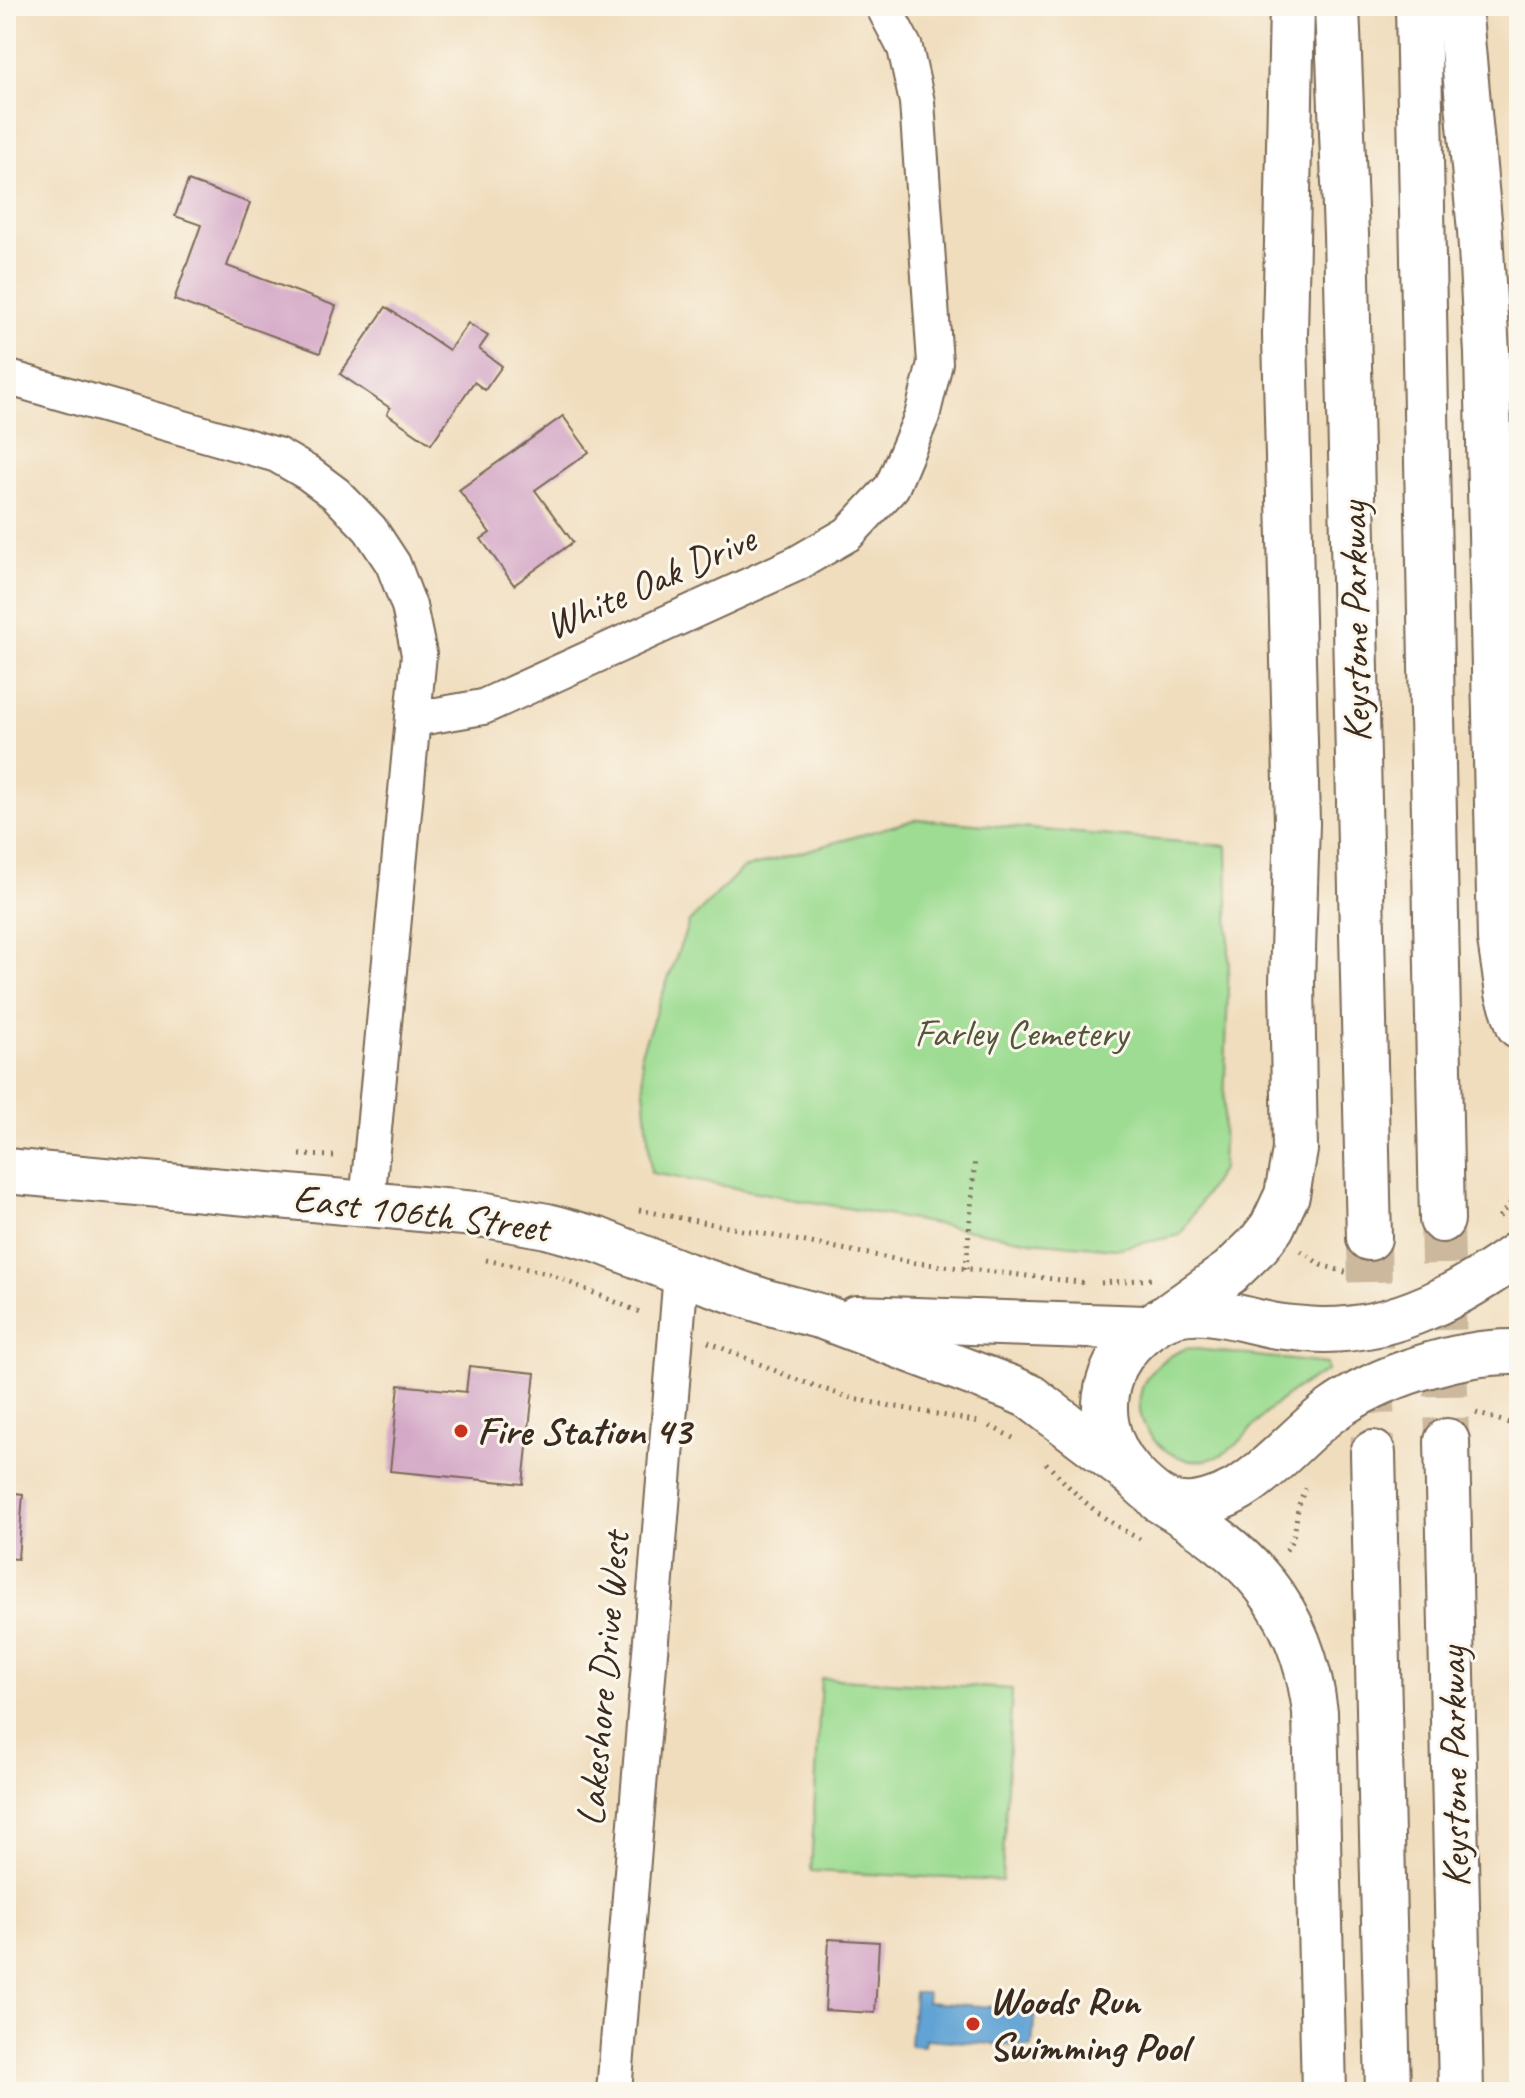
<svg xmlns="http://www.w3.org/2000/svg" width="1525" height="2098" font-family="Caveat,sans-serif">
<rect width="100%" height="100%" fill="#fbf7ec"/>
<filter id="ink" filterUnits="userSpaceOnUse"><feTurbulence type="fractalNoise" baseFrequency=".0125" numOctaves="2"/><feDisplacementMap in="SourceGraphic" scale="16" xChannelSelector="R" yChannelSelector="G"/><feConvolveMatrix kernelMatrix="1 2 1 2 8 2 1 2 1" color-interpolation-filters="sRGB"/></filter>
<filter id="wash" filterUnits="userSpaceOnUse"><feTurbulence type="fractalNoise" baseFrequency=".006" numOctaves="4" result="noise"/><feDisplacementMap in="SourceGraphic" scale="32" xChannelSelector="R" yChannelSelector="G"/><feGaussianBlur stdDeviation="1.8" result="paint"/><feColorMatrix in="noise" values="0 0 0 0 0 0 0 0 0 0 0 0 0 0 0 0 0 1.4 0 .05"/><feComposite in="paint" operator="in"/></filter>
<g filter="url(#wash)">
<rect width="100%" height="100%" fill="#f0ddbd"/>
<g fill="#9ddc92" stroke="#6c8358" stroke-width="2">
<path d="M 917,819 L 1227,846 L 1229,956 L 1222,1168 L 1180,1235 L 1115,1249 L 1031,1241 L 651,1173 L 641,1053 L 689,922 L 742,869 Z"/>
<path d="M 1187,1348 L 1326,1364 L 1327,1371 C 1307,1381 1288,1393 1270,1409 C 1250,1427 1238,1452 1210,1459 C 1170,1469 1129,1428 1142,1388 C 1149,1367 1168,1356 1187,1348 Z"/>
<path d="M 821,1678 L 1012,1689 L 1002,1881 L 811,1871 Z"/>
</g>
<path fill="#7ebc7c" stroke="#5c734d" stroke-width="2" d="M 1510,6 L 1519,6 L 1519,112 L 1514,75 Z"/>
<path fill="#60a3d4" stroke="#4e6679" stroke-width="2" d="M 914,1993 L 927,1993 L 926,2002 L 1035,2010 L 1032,2047 L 925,2039 L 924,2046 L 910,2045 Z"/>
<g id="blocks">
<g fill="#d4a8c7">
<path d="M 188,181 L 250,203 L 227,266 L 336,306 L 320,353 L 174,300 L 201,225 L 175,216 Z"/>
<path d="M 386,307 L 449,350 L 468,323 L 488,336 L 479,349 L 502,366 L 485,390 L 474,382 L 431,444 L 387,414 L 390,408 L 340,374 Z"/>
<path d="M 563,416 L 589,452 L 535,490 L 573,542 L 514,585 L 481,539 L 490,533 L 459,490 Z"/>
<path d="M 469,1366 L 535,1373 L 523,1484 L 390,1471 L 399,1385 L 466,1392 Z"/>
<path d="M 6,1492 L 23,1494 L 18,1559 L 6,1558 Z"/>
<path d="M 829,1939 L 879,1942 L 875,2013 L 825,2010 Z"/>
<path d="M 748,2088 L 771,2090 L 771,2092 L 747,2092 Z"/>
</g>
</g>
</g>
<g filter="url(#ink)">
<use href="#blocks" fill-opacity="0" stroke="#7a6956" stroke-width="2"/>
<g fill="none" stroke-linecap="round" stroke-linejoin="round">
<g stroke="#ccb99d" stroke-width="44" stroke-dasharray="44 22" stroke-linecap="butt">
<path d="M 1442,1220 L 1447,1441"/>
<path d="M 1369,1238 L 1373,1453"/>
</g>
<defs>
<g id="street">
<path d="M 6,377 L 277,455 L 308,473 L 336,494 L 370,529 L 393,564 L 409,606 L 419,654 L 367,1203"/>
<path d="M 414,719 L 483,707 L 796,564 L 848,534 L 892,487 L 922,416 L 935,363 L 917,102 L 905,48 L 883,6"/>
<path d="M 614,2092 L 681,1273"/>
</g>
<g id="secondary">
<path d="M 6,1171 L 486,1215 L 547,1226 L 598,1240 L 681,1273 L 766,1302 L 823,1317 L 1011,1388 L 1029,1396 L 1129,1472"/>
<path d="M 1519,1253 C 1462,1294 1398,1330 1325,1330 C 1309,1330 1293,1328 1277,1326 C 1240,1320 1194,1300 1159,1321 C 1096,1358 1086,1432 1140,1482 C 1157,1498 1169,1507 1193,1505 C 1252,1498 1286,1444 1331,1411 C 1379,1376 1460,1350 1519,1352"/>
<path d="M 857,1318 L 1146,1328"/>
</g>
<g id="highway">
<path d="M 1337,6 L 1346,234 L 1369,1238"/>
<path d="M 1418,6 L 1442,1220"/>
<path d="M 1459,6 L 1480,231 L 1487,353 L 1500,940 L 1508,993 L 1519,1026"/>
<path d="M 1171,1314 L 1230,1272 L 1258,1245 L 1272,1227 L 1287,1195 L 1295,1150 L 1292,982 L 1297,823 L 1285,335 L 1292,6"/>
<path d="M 1447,1441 L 1461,2092"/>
<path d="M 1373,1453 L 1388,2092"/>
<path d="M 1159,1500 C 1248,1553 1302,1605 1315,1712 L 1324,2092"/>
</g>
</defs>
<use href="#street" stroke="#7a6956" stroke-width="38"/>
<use href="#secondary" stroke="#7a6956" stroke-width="48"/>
<use href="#highway" stroke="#7a6956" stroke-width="48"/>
<g stroke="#7a6956" stroke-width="5" stroke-dasharray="2 6" stroke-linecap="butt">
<path d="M 300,1155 L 338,1156"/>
<path d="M 639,1210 L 910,1262 L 1087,1283"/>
<path d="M 1499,1217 L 1519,1193"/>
<path d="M 1301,1251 L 1321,1265 L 1349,1273"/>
<path d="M 486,1260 L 547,1273 L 644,1314"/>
<path d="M 966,1269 L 975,1158"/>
<path d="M 1101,1283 L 1151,1279"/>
<path d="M 708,1342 L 795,1379 L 853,1399 L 980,1422"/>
<path d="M 1476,1413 L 1519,1426"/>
<path d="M 990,1426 L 1013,1438"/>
<path d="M 1046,1463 C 1075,1494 1102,1521 1140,1539"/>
<path d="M 1286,1550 C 1301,1530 1292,1510 1306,1489"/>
</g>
<use href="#street" stroke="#fff" stroke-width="34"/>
<use href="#secondary" stroke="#fff" stroke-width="44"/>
<use href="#highway" stroke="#fff" stroke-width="44"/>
</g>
</g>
<g fill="#c8321e" stroke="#fbf7ec" stroke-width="3">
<circle cx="461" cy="1431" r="8"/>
<circle cx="973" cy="2024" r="8"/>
</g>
<g text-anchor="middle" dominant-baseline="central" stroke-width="6" stroke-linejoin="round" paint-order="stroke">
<g font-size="40" fill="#3b2a1e" stroke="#fbf7ec">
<text transform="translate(650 582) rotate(-24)">White Oak Drive</text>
<text transform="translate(1355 622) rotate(-91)">Keystone Parkway</text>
<text transform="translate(421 1213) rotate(7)">East 106th Street</text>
<text transform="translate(603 1679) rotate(-85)">Lakeshore Drive West</text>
<text transform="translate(1454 1767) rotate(-91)">Keystone Parkway</text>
</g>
<g font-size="40" fill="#54563b" stroke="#fbf7ec">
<text x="1021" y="1033">Farley Cemetery</text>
</g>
<g font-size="40" font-weight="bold" fill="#3b2a1e" stroke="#fbf7ec" text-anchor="start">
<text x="477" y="1431">Fire Station 43</text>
<text x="989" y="2001">Woods Run<tspan x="989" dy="46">Swimming Pool</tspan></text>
</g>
</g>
<rect width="1525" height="2098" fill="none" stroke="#fbf7ec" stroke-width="32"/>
</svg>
